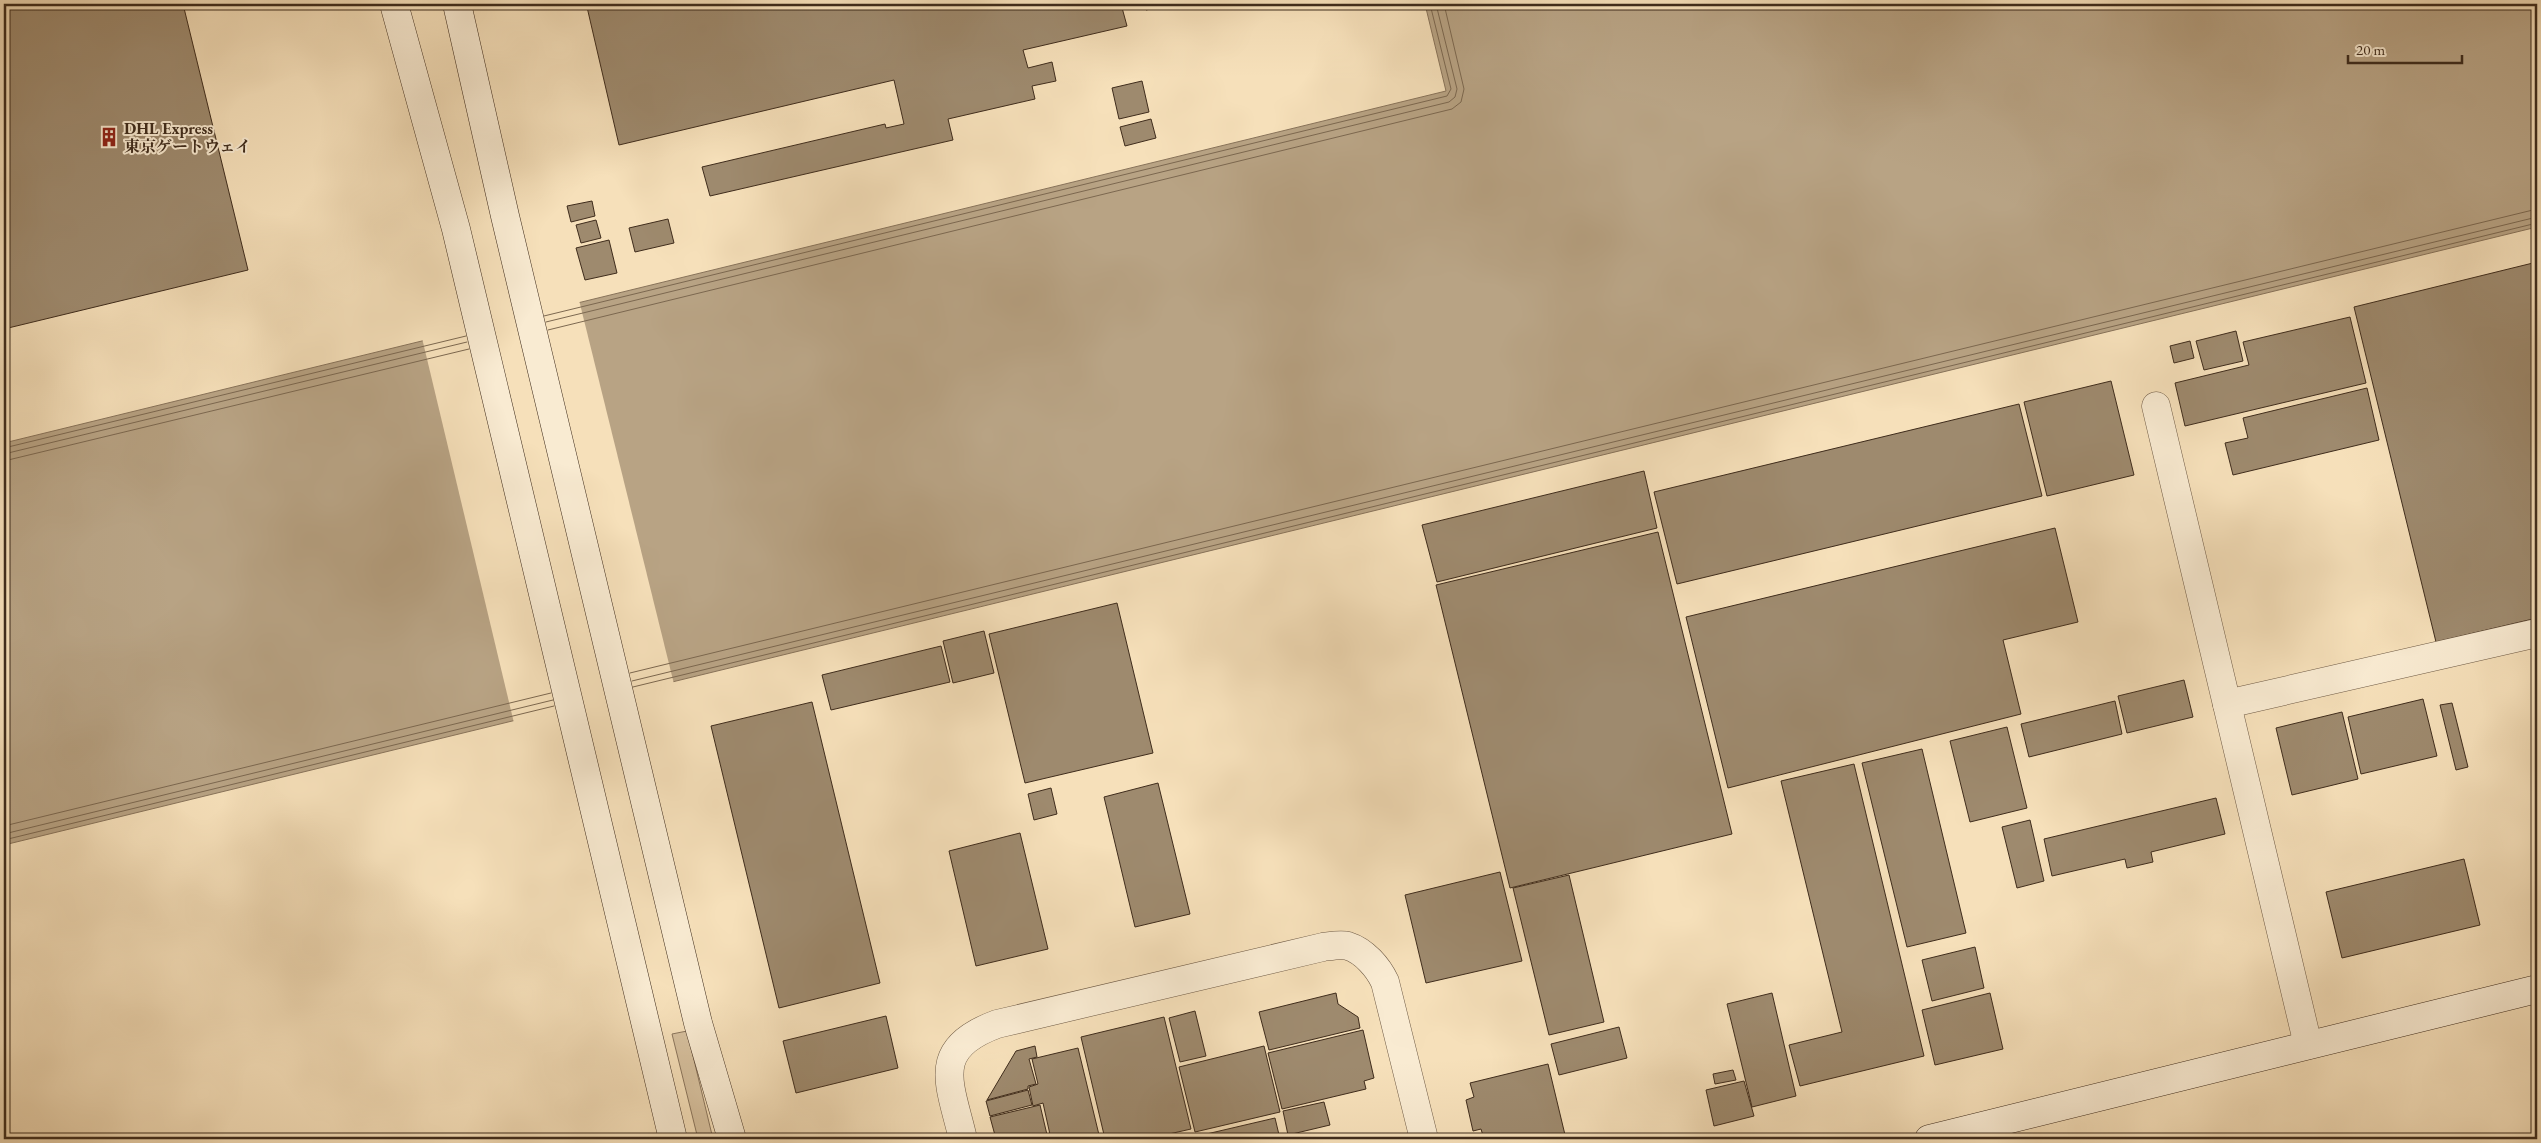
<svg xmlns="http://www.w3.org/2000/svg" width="2541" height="1143" font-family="'EB Garamond','Noto Serif JP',serif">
<rect width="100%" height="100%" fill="#f6e0ba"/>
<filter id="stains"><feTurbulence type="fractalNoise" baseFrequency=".004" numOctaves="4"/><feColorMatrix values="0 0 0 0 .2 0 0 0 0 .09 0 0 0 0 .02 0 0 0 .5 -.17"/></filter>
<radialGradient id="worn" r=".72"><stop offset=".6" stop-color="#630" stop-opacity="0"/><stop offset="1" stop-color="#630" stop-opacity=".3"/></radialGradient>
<path fill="#d7c19f" stroke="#8b765e" d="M 687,1031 L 713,1139 L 698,1139 L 672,1034 Z"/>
<path fill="#b8a384" stroke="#88735a" d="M 1425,4 L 2537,4 L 2537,227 L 4,845 L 4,443 L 1446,91 Z"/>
<path fill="#f6e0ba" d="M 579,300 L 674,684 L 514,723 L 422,338 Z"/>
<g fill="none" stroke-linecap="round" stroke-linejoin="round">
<g stroke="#7c6850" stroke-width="1">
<path d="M 544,316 L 1447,96 L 1451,89 L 1430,4"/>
<path d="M 546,322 L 1449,102 L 1455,97 L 1457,89 L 1436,4"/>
<path d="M 548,330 L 1452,109 L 1461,102 L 1464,89 L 1444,4"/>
<path d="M 4,448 L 466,336"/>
<path d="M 4,454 L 467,342"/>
<path d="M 4,461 L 469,349"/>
<path d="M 630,673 L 2537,209"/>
<path d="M 632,681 L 2537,217"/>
<path d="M 633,687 L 2537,223"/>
<path d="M 4,826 L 551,693"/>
<path d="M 4,834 L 553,700"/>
<path d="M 4,840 L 554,706"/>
</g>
</g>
<g fill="#9e8a6e" stroke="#3f2c1c">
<path d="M 4,4 L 183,4 L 248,270 L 4,329 Z"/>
<path d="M 583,4 L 1121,4 L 1127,26 L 1023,50 L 1028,68 L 1052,62 L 1056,81 L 1032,86 L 1035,99 L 948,119 L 953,140 L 710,196 L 702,167 L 885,124 L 886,128 L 904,124 L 894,80 L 619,145 L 587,7 L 584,8 Z"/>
<path d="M 1145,4 L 1172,4 L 1146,10 Z"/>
<path d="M 1142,81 L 1149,112 L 1119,119 L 1112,88 Z"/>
<path d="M 1151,119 L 1156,138 L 1125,146 L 1120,127 Z"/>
<path d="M 592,201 L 595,216 L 571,222 L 567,206 Z"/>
<path d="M 668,219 L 674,243 L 635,252 L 629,228 Z"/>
<path d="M 596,220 L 601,238 L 581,243 L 576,225 Z"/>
<path d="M 609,240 L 617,273 L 585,280 L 576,248 Z"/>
<path d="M 2537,262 L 2537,618 L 2436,642 L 2354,307 Z"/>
<path d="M 2350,317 L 2366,383 L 2185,426 L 2175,383 L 2249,365 L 2243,342 Z"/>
<path d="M 2236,331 L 2243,361 L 2204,370 L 2196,341 Z"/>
<path d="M 2190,341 L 2194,358 L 2174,363 L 2170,346 Z"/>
<path d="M 2111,381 L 2134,475 L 2047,496 L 2024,402 Z"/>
<path d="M 2367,388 L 2379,440 L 2233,475 L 2225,443 L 2248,438 L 2243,418 Z"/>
<path d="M 2019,404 L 2042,496 L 1677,584 L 1654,492 Z"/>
<path d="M 1644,471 L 1657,528 L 1437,582 L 1422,525 Z"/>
<path d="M 2055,528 L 2078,622 L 2003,640 L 2021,714 L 1728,788 L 1686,617 Z"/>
<path d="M 1658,532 L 1732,834 L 1510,888 L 1436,585 Z"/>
<path d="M 1117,603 L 1153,753 L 1025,783 L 989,634 Z"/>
<path d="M 984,631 L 994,673 L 953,683 L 943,641 Z"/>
<path d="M 941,646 L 950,682 L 831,710 L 822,675 Z"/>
<path d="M 2184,680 L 2193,717 L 2127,733 L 2118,696 Z"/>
<path d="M 2423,699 L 2437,756 L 2361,774 L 2348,717 Z"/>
<path d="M 2115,701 L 2122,734 L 2029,757 L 2021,724 Z"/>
<path d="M 812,702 L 880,983 L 779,1008 L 711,726 Z"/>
<path d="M 2452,703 L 2468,767 L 2456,770 L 2440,705 Z"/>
<path d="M 2342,712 L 2358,779 L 2292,795 L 2276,728 Z"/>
<path d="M 2007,727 L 2027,808 L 1970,822 L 1950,741 Z"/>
<path d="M 1922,749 L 1966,933 L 1907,947 L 1862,763 Z"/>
<path d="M 1854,764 L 1924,1056 L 1800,1086 L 1789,1045 L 1842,1032 L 1781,781 Z"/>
<path d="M 1158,783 L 1190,914 L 1135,927 L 1104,797 Z"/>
<path d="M 1051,788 L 1057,814 L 1034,820 L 1028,794 Z"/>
<path d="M 2216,798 L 2225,834 L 2151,852 L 2153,862 L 2127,868 L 2125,859 L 2052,876 L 2044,839 Z"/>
<path d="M 2030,820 L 2044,881 L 2017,888 L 2002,827 Z"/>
<path d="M 1020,833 L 1048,949 L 976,966 L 949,851 Z"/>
<path d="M 2464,859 L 2480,925 L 2342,958 L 2326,892 Z"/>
<path d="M 1500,872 L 1522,961 L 1426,983 L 1405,895 Z"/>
<path d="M 1569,875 L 1604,1022 L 1549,1035 L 1513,888 Z"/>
<path d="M 1975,947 L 1984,988 L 1932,1001 L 1922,960 Z"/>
<path d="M 1336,993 L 1338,1004 L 1358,1017 L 1360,1028 L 1269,1050 L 1259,1012 Z"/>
<path d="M 1772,993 L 1796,1096 L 1752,1107 L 1727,1004 Z"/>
<path d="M 1990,993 L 2003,1049 L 1935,1065 L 1922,1010 Z"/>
<path d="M 1195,1011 L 1206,1056 L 1180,1062 L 1169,1018 Z"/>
<path d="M 886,1016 L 898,1068 L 796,1093 L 783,1041 Z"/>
<path d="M 1164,1017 L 1191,1129 L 1147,1139 L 1105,1139 L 1081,1037 Z"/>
<path d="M 1619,1027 L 1627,1058 L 1559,1075 L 1551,1044 Z"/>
<path d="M 1363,1030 L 1374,1078 L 1364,1081 L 1366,1089 L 1282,1109 L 1268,1053 Z"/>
<path d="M 1035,1046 L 1037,1057 L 1029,1059 L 1036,1084 L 1028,1086 L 1028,1089 L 987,1100 L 1016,1051 Z"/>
<path d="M 1264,1046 L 1280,1112 L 1195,1132 L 1179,1067 Z"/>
<path d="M 1078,1048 L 1100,1139 L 1051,1139 L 1043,1103 L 1033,1106 L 1029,1087 L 1038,1084 L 1032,1059 Z"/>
<path d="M 1548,1064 L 1566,1139 L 1484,1139 L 1481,1129 L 1473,1131 L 1466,1100 L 1474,1097 L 1470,1083 Z"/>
<path d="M 1733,1070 L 1736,1080 L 1715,1084 L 1713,1074 Z"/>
<path d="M 1744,1081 L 1754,1116 L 1714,1126 L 1706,1090 Z"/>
<path d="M 1028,1090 L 1032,1105 L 990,1116 L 986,1101 Z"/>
<path d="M 1324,1102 L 1330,1125 L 1288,1135 L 1283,1111 Z"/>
<path d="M 1040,1105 L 1048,1139 L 996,1139 L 990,1117 Z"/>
<path d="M 1275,1118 L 1280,1139 L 1199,1139 L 1198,1136 Z"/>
</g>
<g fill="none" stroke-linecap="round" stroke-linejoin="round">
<defs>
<g id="street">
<path d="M 2156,406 L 2308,1045"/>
<path d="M 2227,704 L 2537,633"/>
<path d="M 963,1139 C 950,1083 929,1049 997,1024 L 1323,947 C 1331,946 1341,944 1348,946 C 1364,951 1378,967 1385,982 L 1424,1139"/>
</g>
<g id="secondary">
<path d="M 394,4 L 456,229 L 673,1139"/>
<path d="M 457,4 L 505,216 L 698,1023 L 732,1139"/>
<path d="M 1929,1139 L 2537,989"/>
</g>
</defs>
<use href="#street" stroke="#6d5944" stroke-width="29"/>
<use href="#secondary" stroke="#3f2c1c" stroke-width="29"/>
<use href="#street" stroke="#f9ebd2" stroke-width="28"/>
<use href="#secondary" stroke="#f9ebd2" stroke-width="28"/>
</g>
<defs>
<symbol id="building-bare" viewBox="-9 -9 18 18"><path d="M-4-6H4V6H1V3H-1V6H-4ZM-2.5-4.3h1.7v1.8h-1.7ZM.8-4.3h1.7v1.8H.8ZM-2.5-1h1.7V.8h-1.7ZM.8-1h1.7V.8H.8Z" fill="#8f2418" stroke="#f9ebd2" stroke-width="2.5" paint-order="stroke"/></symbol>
</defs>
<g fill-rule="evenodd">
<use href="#building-bare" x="95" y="123" width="28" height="28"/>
</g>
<g text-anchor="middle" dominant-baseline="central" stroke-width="4" stroke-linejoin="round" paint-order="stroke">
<g font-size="16" font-weight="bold" fill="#3f2c1c" stroke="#f9ebd2" text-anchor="start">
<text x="124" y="128">DHL Express<tspan x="124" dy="18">東京ゲートウェイ</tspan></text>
</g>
</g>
<rect width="2541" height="1143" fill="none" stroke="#f6e0ba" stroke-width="20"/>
<rect x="5" y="5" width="2531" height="1133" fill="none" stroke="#3f2c1c" stroke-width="2.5"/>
<rect x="10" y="10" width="2521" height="1123" fill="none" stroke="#3f2c1c"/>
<path d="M2348 55v8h114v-8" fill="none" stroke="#3f2c1c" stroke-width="2.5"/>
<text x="2356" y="55" font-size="15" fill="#3f2c1c" stroke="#f9ebd2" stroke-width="4" paint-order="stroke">20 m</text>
<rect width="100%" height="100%" filter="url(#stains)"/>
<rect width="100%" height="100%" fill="url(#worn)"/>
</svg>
